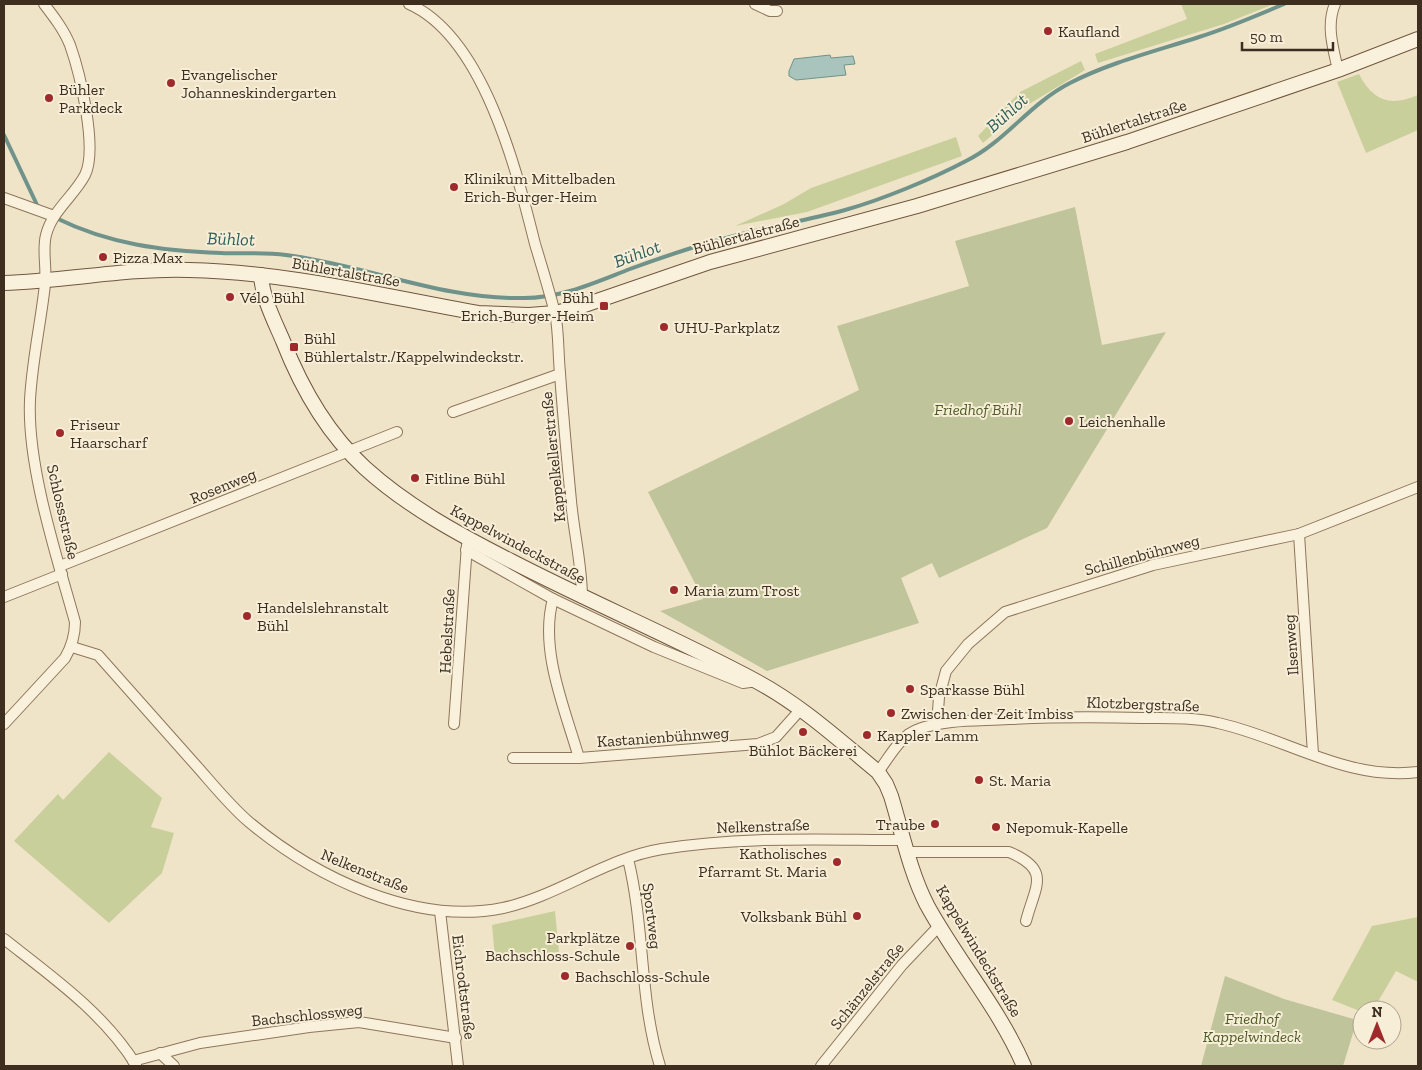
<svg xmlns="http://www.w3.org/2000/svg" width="1422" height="1070" font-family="'Zilla Slab',serif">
<rect width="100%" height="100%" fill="#f0e4c8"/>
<g fill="#c9cf9b">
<path d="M 1181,4 L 1274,4 L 1224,24 L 1098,63 L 1095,54 L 1187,19 Z"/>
<path d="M 1081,61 L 1085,70 L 1026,106 L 983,143 L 978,136 L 1020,92 Z"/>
<path d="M 1359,74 C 1373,101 1390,107 1418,95 L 1418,130 L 1366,153 L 1337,82 Z"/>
<path d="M 956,137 L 962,156 L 807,212 L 735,226 L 784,204 L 811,188 Z"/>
<path d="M 109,752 L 162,798 L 151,827 L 174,833 L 162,873 L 109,923 L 14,841 L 58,794 L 63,800 Z"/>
<path d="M 555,911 L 559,952 L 495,958 L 492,925 Z"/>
<path d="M 1418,917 L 1418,982 L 1396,971 L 1373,1010 L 1362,1010 L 1362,1012 L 1332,1000 L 1372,926 Z"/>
</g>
<g fill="#bfc49a">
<path d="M 1075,207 L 1102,345 L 1166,332 L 1047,528 L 939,578 L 932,563 L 901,578 L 919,623 L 767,671 L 660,611 L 703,599 L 648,492 L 859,390 L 837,326 L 969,286 L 955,241 Z"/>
<path d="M 1225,976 L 1284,999 L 1357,1020 L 1343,1066 L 1201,1066 Z"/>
</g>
<path fill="#a9c4bc" stroke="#6f938a" d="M 830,55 L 831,58 L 853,56 L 855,64 L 844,65 L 846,75 L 796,80 L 789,76 L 789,71 L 794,59 Z"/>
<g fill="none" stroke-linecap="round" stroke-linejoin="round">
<g stroke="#6f938a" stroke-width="4">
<path d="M 4,135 L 38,207"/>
<path d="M 56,218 C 109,244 162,251 221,253 C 243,254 264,252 286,255 C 366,265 442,300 524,298 C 562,298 596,282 630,269 C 657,259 684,250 711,242 C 755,229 800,222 845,210 C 881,200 932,179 966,161 C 1005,142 1029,104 1070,83 C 1111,62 1156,51 1199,37 C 1228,28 1256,16 1284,4"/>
</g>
<defs>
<g id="street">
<path d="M 409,4 C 484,37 517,172 535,244 C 542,267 549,290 555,313 C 559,332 558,354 560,373 C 563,416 567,458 571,501 C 574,534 582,565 582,598"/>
<path d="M 755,4 L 770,11 L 777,11"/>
<path d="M 1335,4 C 1326,25 1333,48 1338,70"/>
<path d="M 4,198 L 54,216"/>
<path d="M 453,412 L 560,374"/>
<path d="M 1299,534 L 1313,754"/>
<path d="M 466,550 L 553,599 L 654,647 L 743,683 L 757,681"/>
<path d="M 60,566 L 397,432"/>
<path d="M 4,597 L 62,574"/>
<path d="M 553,599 C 539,650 565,709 579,758"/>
<path d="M 72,647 L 98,655 C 130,691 161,726 193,762 C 211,782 229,805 249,822 C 315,877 415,926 503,908 C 558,896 606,858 662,849 C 742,836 823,840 905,840"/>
<path d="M 4,724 L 65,658 C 72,646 75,636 75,622 C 57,557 27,467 30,400 C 32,361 41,322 45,284 C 47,268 42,250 46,235 C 52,211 74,196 85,175 C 98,149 80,73 70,45 C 64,30 54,17 44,4"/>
<path d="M 454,724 L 467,545"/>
<path d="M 937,725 L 939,697 L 946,671 L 968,644 L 1005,612 L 1153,565 L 1299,534 L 1418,487"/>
<path d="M 513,758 L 579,758 L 758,744 L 776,737 L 801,709"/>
<path d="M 878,772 C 889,758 900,735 919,729 C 946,719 980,721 1009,719 C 1054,717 1098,717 1142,718 C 1167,718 1194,717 1218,723 C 1286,738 1346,781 1418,772"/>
<path d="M 908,852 L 1009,852 C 1052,870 1035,886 1026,921"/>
<path d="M 628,859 C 645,927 639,999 660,1066"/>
<path d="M 440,911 L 458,1066"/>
<path d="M 4,939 C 51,976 104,1013 136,1065"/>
<path d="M 160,1053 L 174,1066"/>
<path d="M 133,1061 L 200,1043 L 309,1027 L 359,1022 L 456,1038"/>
<path d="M 821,1066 L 902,965 L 939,926"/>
</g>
<g id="secondary">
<path d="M 261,275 C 262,297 274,320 283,341 C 301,387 328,434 365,468 C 408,507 460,535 511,561 C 592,603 676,638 756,681 C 801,705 839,740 878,772 L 886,784 L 891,796 C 902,832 910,872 927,905 C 957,960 999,1008 1024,1066"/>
<path d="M 4,283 C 66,281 127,268 189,270 C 286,272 382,296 478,313 L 529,315 L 555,313 L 579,307 L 710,262 L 917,206 L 1127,142 L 1338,70 L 1418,39"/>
</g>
</defs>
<use href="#street" stroke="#8d765c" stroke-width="12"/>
<use href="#secondary" stroke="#6f573f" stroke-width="16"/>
<use href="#street" stroke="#faf1dc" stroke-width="10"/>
<use href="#secondary" stroke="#faf1dc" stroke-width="14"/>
</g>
<g fill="#9e2a2b" stroke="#f7eed8" stroke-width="2">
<circle cx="1048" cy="31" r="5"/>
<circle cx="171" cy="83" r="5"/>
<circle cx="49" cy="98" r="5"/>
<circle cx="454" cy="187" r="5"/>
<circle cx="103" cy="257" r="5"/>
<circle cx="230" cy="297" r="5"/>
<rect x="599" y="301" width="10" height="10" rx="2.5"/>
<circle cx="664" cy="327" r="5"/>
<rect x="289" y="342" width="10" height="10" rx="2.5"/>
<circle cx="1069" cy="421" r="5"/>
<circle cx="60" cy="433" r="5"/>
<circle cx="415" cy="478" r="5"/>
<circle cx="674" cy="590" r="5"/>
<circle cx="247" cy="616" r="5"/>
<circle cx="910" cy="689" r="5"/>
<circle cx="891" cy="713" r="5"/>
<circle cx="803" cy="732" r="5"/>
<circle cx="867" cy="735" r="5"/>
<circle cx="979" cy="780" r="5"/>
<circle cx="935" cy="824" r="5"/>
<circle cx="996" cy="827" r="5"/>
<circle cx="837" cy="862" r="5"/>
<circle cx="857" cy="916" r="5"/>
<circle cx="630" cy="946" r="5"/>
<circle cx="565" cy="976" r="5"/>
</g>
<g text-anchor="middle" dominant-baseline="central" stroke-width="4" stroke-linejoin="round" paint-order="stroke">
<g font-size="16" fill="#3d2e20" stroke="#f7eed8" text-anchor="start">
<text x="1058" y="31">Kaufland</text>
<text x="181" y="74">Evangelischer<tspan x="181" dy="18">Johanneskindergarten</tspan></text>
<text x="59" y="89">Bühler<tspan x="59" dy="18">Parkdeck</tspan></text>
<text x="464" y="178">Klinikum Mittelbaden<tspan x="464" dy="18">Erich-Burger-Heim</tspan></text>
<text x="113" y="257">Pizza Max</text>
<text x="240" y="297">Vélo Bühl</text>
<text x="594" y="297" text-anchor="end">Bühl<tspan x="594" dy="18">Erich-Burger-Heim</tspan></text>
<text x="674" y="327">UHU-Parkplatz</text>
<text x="304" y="338">Bühl<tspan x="304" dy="18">Bühlertalstr./Kappelwindeckstr.</tspan></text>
<text x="1079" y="421">Leichenhalle</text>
<text x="70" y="424">Friseur<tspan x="70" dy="18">Haarscharf</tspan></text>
<text x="425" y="478">Fitline Bühl</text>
<text x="684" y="590">Maria zum Trost</text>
<text x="257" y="607">Handelslehranstalt<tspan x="257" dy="18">Bühl</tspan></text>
<text x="920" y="689">Sparkasse Bühl</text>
<text x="901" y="713">Zwischen der Zeit Imbiss</text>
<text x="877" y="735">Kappler Lamm</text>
<text x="803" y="750" text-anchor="middle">Bühlot Bäckerei</text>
<text x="989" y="780">St. Maria</text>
<text x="925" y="824" text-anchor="end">Traube</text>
<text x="1006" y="827">Nepomuk-Kapelle</text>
<text x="827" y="853" text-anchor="end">Katholisches<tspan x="827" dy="18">Pfarramt St. Maria</tspan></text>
<text x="847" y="916" text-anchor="end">Volksbank Bühl</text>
<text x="620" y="937" text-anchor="end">Parkplätze<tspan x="620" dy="18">Bachschloss-Schule</tspan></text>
<text x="575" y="976">Bachschloss-Schule</text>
</g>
<g font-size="16" fill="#3d2e20" stroke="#f7eed8">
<text transform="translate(1134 121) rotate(-18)">Bühlertalstraße</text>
<text transform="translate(746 235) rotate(-15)">Bühlertalstraße</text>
<text transform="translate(346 272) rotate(10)">Bühlertalstraße</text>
<text transform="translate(553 457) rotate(-96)">Kappelkellerstraße</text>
<text transform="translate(223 486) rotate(-22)">Rosenweg</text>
<text transform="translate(63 512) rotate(77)">Schlossstraße</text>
<text transform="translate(518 544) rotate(28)">Kappelwindeckstraße</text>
<text transform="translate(1142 555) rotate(-15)">Schillenbühnweg</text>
<text transform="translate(447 631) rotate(-87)">Hebelstraße</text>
<text transform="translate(1291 645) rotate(-94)">Ilsenweg</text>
<text transform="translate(1143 704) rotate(2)">Klotzbergstraße</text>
<text transform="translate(663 737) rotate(-4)">Kastanienbühnweg</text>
<text transform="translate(763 826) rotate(-2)">Nelkenstraße</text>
<text transform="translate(365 871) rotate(22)">Nelkenstraße</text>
<text transform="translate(652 916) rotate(83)">Sportweg</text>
<text transform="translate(979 951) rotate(59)">Kappelwindeckstraße</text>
<text transform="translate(867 986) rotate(-51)">Schänzelstraße</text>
<text transform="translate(464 987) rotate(83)">Eichrodtstraße</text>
<text transform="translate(307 1015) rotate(-6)">Bachschlossweg</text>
</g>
<g font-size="16" font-style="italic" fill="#4d5a26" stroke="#f7eed8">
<text x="978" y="409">Friedhof Bühl</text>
<text x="1252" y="1018">Friedhof<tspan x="1252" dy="18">Kappelwindeck</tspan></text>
</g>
<g font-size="18" font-style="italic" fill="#2f5d5a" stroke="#f7eed8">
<text transform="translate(1007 113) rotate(-42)">Bühlot</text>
<text transform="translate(231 239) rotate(2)">Bühlot</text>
<text transform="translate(637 254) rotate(-20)">Bühlot</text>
</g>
</g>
<rect width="1422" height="1070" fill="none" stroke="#3d2e20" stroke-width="10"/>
<g transform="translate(1377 1025)"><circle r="24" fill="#f7eed8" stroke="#ada18e"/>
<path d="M0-4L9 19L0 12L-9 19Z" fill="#9e2a2b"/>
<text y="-8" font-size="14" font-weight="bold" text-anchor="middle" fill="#3d2e20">N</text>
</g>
<path d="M1242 42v8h91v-8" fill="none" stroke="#3d2e20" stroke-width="2.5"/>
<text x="1250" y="42" font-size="15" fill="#3d2e20" stroke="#f7eed8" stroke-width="4" paint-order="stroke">50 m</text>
</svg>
